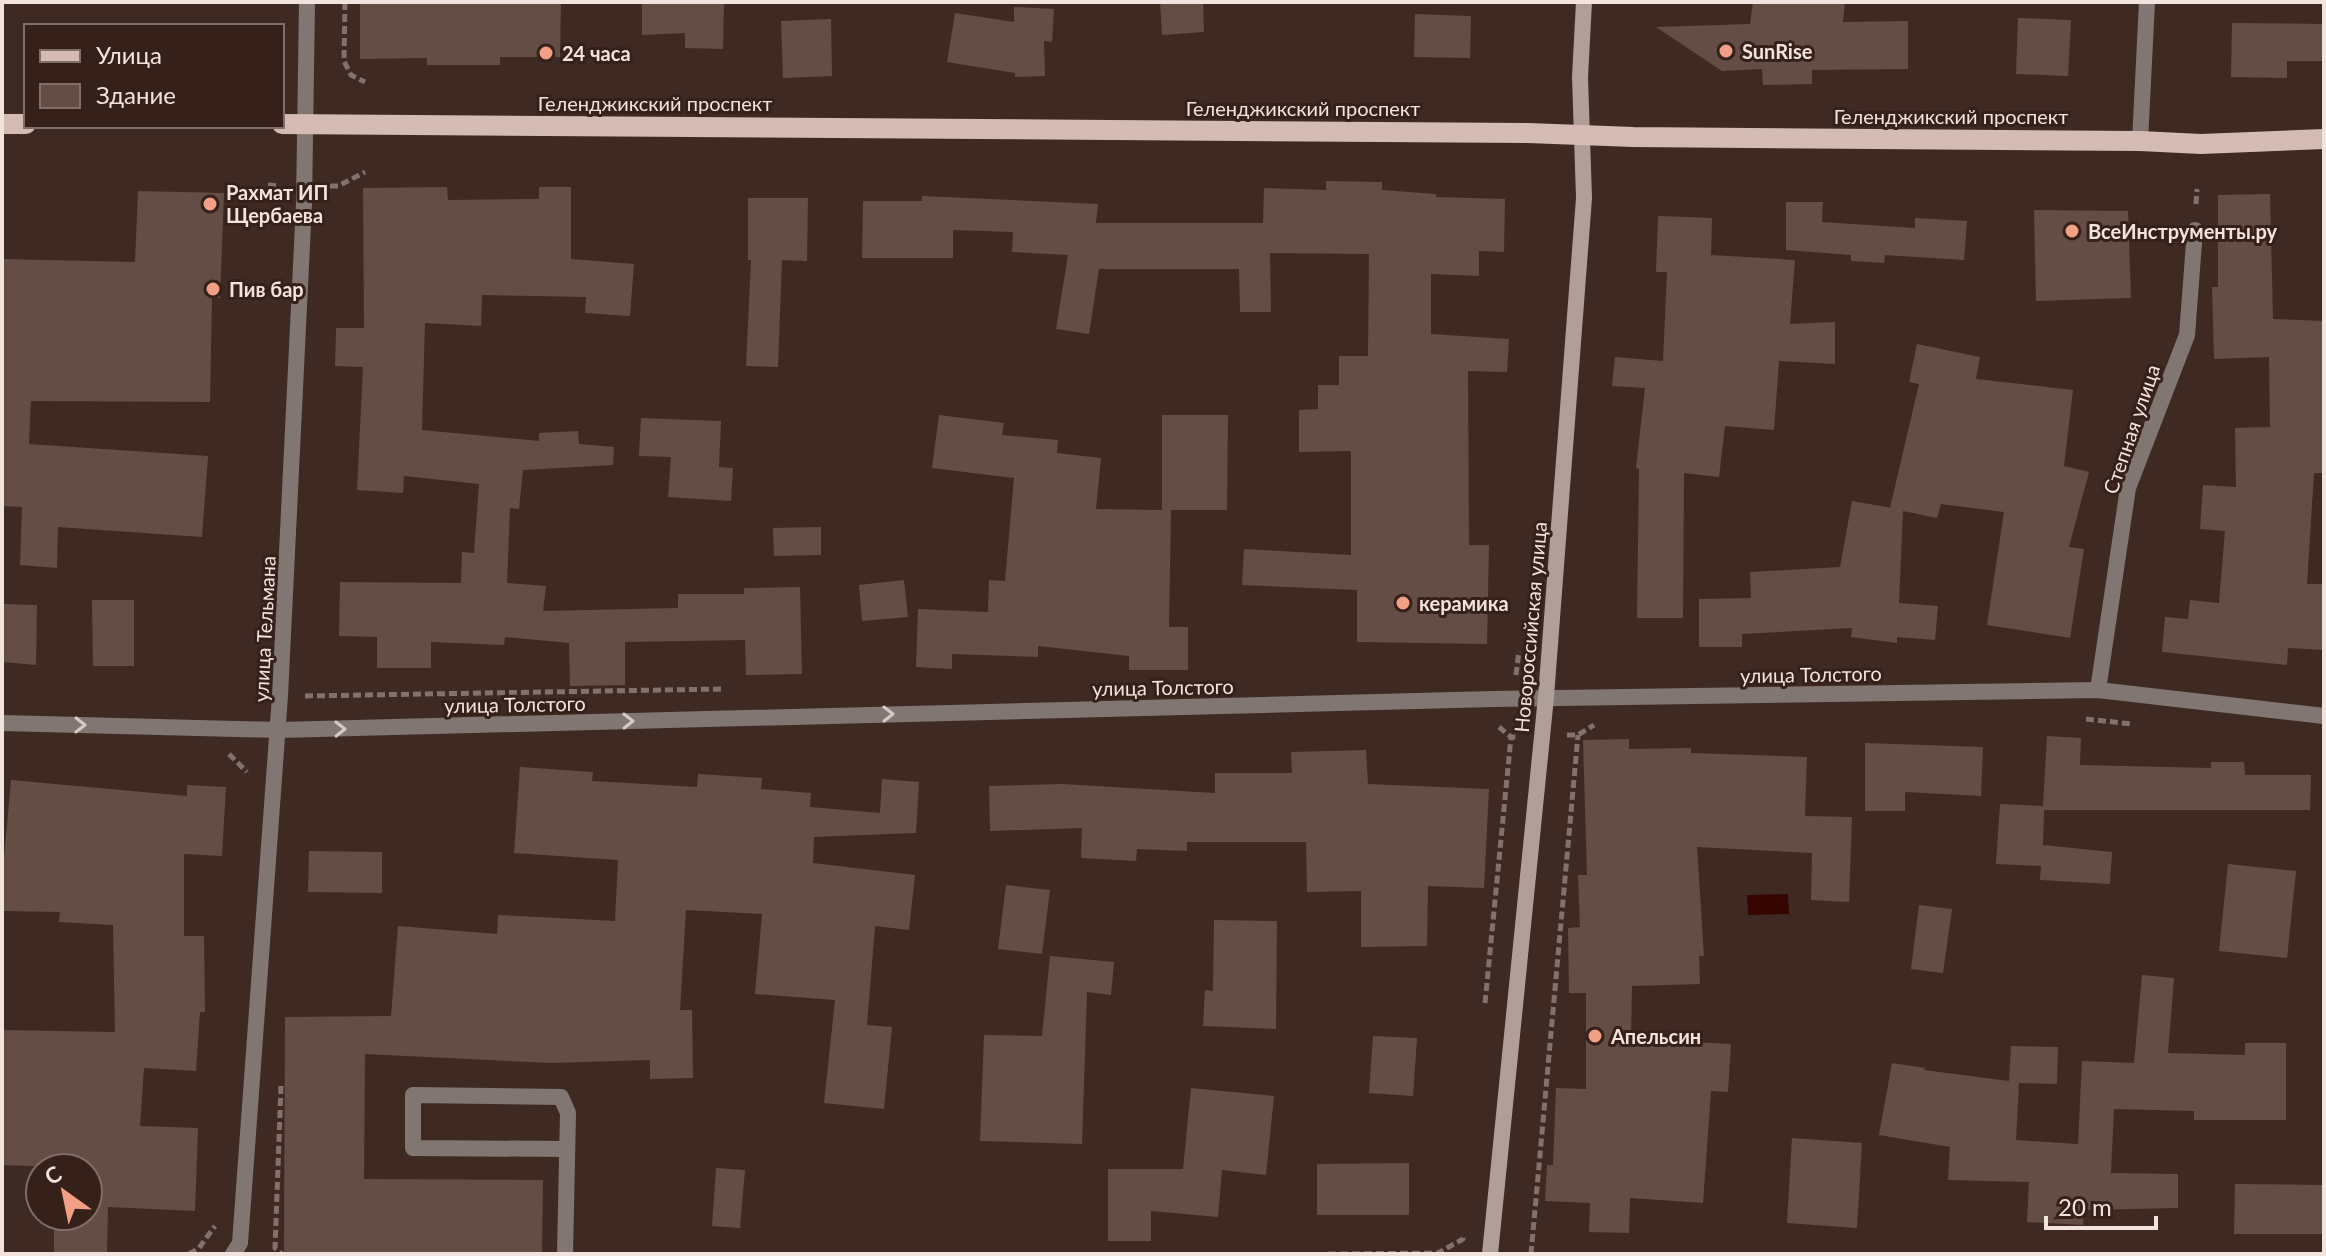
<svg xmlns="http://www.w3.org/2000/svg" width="2326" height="1256" font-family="Lato,sans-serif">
<rect width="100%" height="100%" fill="#3f2a23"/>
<path fill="#360500" d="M 1788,894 L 1789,914 L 1748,915 L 1747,895 Z"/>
<g fill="#644d45">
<path d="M 360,2 L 561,2 L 560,57 L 500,57 L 500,65 L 427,65 L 427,58 L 360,59 Z"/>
<path d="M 642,2 L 724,2 L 723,49 L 685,48 L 685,33 L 642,35 Z"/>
<path d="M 1160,2 L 1203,2 L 1204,32 L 1162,35 Z"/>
<path d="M 1753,2 L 1845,2 L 1843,22 L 1908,21 L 1908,69 L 1812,70 L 1812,84 L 1763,85 L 1762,69 L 1722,71 L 1656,27 L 1750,24 Z"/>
<path d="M 1014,7 L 1054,9 L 1052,42 L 1044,41 L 1045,76 L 1015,77 L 1015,73 L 947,62 L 955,13 L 1014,22 Z"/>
<path d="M 1415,14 L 1471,16 L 1470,58 L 1414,57 Z"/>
<path d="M 2018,18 L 2071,20 L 2068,76 L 2016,74 Z"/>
<path d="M 831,19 L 832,76 L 783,78 L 781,21 Z"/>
<path d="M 2232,23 L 2324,24 L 2324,61 L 2287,61 L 2287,78 L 2231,77 Z"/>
<path d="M 1326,181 L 1382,182 L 1382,190 L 1436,194 L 1436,197 L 1505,199 L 1504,252 L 1479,251 L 1479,276 L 1431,274 L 1431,334 L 1509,339 L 1507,372 L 1468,371 L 1469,545 L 1489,545 L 1487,644 L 1357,642 L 1357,590 L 1242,585 L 1244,549 L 1351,555 L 1351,451 L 1299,452 L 1299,410 L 1318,409 L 1318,385 L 1339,385 L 1339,356 L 1368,356 L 1369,254 L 1270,253 L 1271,312 L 1240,312 L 1239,269 L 1099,269 L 1089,334 L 1056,329 L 1068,255 L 1012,252 L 1013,232 L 953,230 L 953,258 L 862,258 L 863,201 L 922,201 L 922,196 L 1098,204 L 1096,223 L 1263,223 L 1264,188 L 1326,190 Z"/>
<path d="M 447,187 L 448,200 L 539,199 L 539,187 L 571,187 L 571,259 L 634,264 L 630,316 L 585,313 L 586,297 L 482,295 L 481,326 L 425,323 L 422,430 L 539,441 L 539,433 L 578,431 L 579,444 L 614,447 L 613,465 L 523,470 L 519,509 L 510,508 L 507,583 L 546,586 L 543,611 L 678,608 L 678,594 L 744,594 L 744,588 L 800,587 L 802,674 L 746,675 L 745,640 L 625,642 L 625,685 L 570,686 L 569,643 L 505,637 L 504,645 L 431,642 L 431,668 L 377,668 L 377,637 L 339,636 L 340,582 L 461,583 L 462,552 L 474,553 L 479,484 L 404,476 L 403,493 L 357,490 L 363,367 L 335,366 L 336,328 L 364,328 L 363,188 Z"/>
<path d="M 138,191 L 224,193 L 220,298 L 212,298 L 210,402 L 31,401 L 29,444 L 208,456 L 202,537 L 58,527 L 57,568 L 20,565 L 22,507 L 2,506 L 2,259 L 135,262 Z"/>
<path d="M 2270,194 L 2273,319 L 2324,321 L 2323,473 L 2314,473 L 2307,584 L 2324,584 L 2324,650 L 2288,648 L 2287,665 L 2162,652 L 2165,617 L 2188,619 L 2190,600 L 2219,603 L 2225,531 L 2200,529 L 2203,485 L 2236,487 L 2235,428 L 2270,427 L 2269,357 L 2214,359 L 2212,287 L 2218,287 L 2218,195 Z"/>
<path d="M 748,198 L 808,198 L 807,261 L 782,260 L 778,367 L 746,366 L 751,260 L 748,260 Z"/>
<path d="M 1786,202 L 1823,202 L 1822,222 L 1915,228 L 1915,218 L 1967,221 L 1964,260 L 1885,255 L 1884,263 L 1851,261 L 1851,255 L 1786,250 Z"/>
<path d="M 2034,210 L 2128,211 L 2131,298 L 2036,301 Z"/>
<path d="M 1658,216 L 1712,218 L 1711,255 L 1795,260 L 1790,324 L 1835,322 L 1835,364 L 1779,361 L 1774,430 L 1725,426 L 1719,477 L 1684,473 L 1683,618 L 1637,618 L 1639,469 L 1636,468 L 1645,388 L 1612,386 L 1615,357 L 1663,361 L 1667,272 L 1656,272 Z"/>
<path d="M 1917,344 L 1980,357 L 1976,379 L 2073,390 L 2064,466 L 2089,472 L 2069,547 L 2084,549 L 2070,638 L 1987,625 L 2004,512 L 1941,504 L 1937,518 L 1903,511 L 1899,603 L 1938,606 L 1935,640 L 1897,637 L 1897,643 L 1851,637 L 1852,628 L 1742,634 L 1742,647 L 1699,647 L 1699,599 L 1751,598 L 1750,572 L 1840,567 L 1852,501 L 1898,509 L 1890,508 L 1919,384 L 1909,382 Z"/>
<path d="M 939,415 L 1004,423 L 1002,435 L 1058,440 L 1057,453 L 1101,458 L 1096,509 L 1162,510 L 1162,415 L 1228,415 L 1227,510 L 1171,510 L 1169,627 L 1188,627 L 1188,670 L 1129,670 L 1129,656 L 1038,646 L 1038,657 L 952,654 L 952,669 L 916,667 L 918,609 L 988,612 L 989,580 L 1005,581 L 1014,478 L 932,468 Z"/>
<path d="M 641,418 L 721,421 L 719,467 L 733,468 L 731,501 L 668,497 L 671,457 L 639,456 Z"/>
<path d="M 821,527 L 821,555 L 774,556 L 773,528 Z"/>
<path d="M 904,580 L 908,617 L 862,621 L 859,585 Z"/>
<path d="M 92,600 L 134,600 L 134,666 L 93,666 Z"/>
<path d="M 2,604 L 37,605 L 36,665 L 2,662 Z"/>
<path d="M 2047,736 L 2081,738 L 2080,765 L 2211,768 L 2211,762 L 2244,762 L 2245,775 L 2311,775 L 2310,810 L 2044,810 L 2043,845 L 2112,852 L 2110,884 L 2040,880 L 2041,866 L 1996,864 L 2000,804 L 2043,806 Z"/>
<path d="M 1629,739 L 1629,749 L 1691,748 L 1691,753 L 1807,757 L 1805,816 L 1852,817 L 1849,902 L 1811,900 L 1812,853 L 1697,847 L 1704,956 L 1699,956 L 1700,984 L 1632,986 L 1631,1039 L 1731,1044 L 1728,1092 L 1711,1091 L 1703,1203 L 1630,1198 L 1629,1233 L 1589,1232 L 1590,1203 L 1545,1201 L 1547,1165 L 1553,1165 L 1556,1088 L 1586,1089 L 1586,993 L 1569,993 L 1568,928 L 1580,927 L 1578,875 L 1587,875 L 1583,740 Z"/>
<path d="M 1865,743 L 1983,747 L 1981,796 L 1905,792 L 1905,811 L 1865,811 Z"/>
<path d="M 1366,750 L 1368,784 L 1489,789 L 1484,888 L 1428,886 L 1427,946 L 1361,947 L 1361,891 L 1307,892 L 1306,842 L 1187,842 L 1187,851 L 1137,849 L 1136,861 L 1081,858 L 1082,828 L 990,831 L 989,786 L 1062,784 L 1215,793 L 1215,773 L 1292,773 L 1291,752 Z"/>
<path d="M 520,767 L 593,772 L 592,781 L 697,787 L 698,774 L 762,778 L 761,789 L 811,793 L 810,807 L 880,813 L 882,779 L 919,782 L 916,833 L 814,837 L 813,863 L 915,875 L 909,930 L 875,926 L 867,1025 L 892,1027 L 884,1109 L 824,1103 L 835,1000 L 755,994 L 762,914 L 686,910 L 680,1010 L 692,1010 L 693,1078 L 650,1079 L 650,1060 L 551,1063 L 365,1054 L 364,1179 L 543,1180 L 542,1254 L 284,1254 L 285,1017 L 391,1016 L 398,926 L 497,934 L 498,915 L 615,921 L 618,860 L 514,853 Z"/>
<path d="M 11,780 L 187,796 L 187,785 L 226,787 L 222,856 L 184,854 L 184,936 L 204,936 L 205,1012 L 200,1012 L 196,1071 L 144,1068 L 140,1126 L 198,1128 L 195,1211 L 108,1207 L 107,1252 L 54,1252 L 54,1216 L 88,1216 L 88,1168 L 2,1165 L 2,1030 L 115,1032 L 113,925 L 59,922 L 60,912 L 2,911 L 2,858 L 4,858 Z"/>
<path d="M 309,851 L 382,852 L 382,893 L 308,892 Z"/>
<path d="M 2228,864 L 2296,871 L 2287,958 L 2219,951 Z"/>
<path d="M 1006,885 L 1050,890 L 1042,954 L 998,949 Z"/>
<path d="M 1919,905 L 1952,909 L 1943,973 L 1911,969 Z"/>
<path d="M 1214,920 L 1277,921 L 1276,1029 L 1203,1026 L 1205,990 L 1213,991 Z"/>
<path d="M 1050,956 L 1114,962 L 1111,995 L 1087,992 L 1082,1144 L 980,1141 L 984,1035 L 1042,1036 Z"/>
<path d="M 2142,975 L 2174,978 L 2168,1053 L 2245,1055 L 2245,1043 L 2286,1043 L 2286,1120 L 2194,1120 L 2194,1111 L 2114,1109 L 2111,1173 L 2178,1174 L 2178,1208 L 2084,1210 L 2083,1225 L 2027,1222 L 2029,1182 L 1948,1180 L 1950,1147 L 1879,1135 L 1892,1063 L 1925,1068 L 1924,1070 L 2009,1081 L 2011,1046 L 2058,1047 L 2057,1084 L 2019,1083 L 2016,1140 L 2078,1144 L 2082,1061 L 2134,1063 Z"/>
<path d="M 1373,1036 L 1417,1038 L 1413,1096 L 1369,1093 Z"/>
<path d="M 1191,1088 L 1274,1096 L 1266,1175 L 1222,1170 L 1218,1217 L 1151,1211 L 1151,1241 L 1108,1241 L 1108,1169 L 1183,1169 Z"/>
<path d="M 1792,1138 L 1862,1143 L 1857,1228 L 1787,1223 Z"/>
<path d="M 1409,1163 L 1409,1215 L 1317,1215 L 1317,1164 Z"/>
<path d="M 716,1168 L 745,1170 L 740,1228 L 712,1226 Z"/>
<path d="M 2235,1184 L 2324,1185 L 2324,1234 L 2234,1234 Z"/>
</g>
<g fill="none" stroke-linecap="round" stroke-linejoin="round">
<g stroke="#84716c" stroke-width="5" stroke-dasharray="8 4" stroke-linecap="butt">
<path d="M 345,2 L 344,61 L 351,75 L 365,82"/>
<path d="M 268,185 L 280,186"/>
<path d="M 330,186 L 338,186 L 365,172"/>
<path d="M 2196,204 L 2197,189"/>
<path d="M 1516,675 L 1519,651"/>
<path d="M 305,696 L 723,689"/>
<path d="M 2086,719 L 2132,724"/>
<path d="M 1499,727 L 1511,737 L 1517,737"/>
<path d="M 1567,735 L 1578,735 L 1594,725"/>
<path d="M 229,754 L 247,772"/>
<path d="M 1485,1003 L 1511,737"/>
<path d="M 281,1086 L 275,1248 L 282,1254"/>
<path d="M 189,1254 L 199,1248 L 215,1226"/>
<path d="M 1328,1254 L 1438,1253 L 1463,1239 L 1463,1236"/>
<path d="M 1531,1254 L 1578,735"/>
</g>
<path stroke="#827673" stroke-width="16" d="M 565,1254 L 568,1113 L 561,1097 L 413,1095 L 413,1148 L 567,1149"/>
<g stroke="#827673" stroke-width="16">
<path d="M 2140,141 L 2147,2"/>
<path d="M 2098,690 L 2128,488 L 2187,335 L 2195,230"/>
<path d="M 2,723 L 279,730 L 1493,699 L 2098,690 L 2324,716"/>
<path d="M 233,1254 L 240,1243 L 280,696 L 304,204 L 307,2"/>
</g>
<path stroke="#b09e98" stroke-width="16" d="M 1490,1254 L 1546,697 L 1584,198 L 1580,77 L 1584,2"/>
<g stroke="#d4bcb5" stroke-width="20">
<path d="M 2,124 L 26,124"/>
<path d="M 282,124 L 1528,133 L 1633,137 L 2140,141 L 2201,144 L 2324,139"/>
</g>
</g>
<defs><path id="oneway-chevron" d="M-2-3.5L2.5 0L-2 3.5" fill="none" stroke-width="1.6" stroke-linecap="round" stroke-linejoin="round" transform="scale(2)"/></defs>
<g stroke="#d6c8c4">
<use href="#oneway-chevron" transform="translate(888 714) rotate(-1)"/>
<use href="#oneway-chevron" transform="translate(628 721) rotate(-1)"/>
<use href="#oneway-chevron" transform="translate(80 725) rotate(1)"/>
<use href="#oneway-chevron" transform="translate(340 729) rotate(-1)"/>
</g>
<g fill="#f39f85" stroke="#35201a" stroke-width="3">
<circle cx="1726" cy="51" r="8"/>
<circle cx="546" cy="53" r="8"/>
<circle cx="210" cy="204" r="8"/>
<circle cx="2072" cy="231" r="8"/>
<circle cx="213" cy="289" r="8"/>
<circle cx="1403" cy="603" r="8"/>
<circle cx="1595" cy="1036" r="8"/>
</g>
<g text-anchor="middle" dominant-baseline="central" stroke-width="6" stroke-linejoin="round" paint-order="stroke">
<g font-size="20" font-weight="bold" fill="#f2e3df" stroke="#35201a" text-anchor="start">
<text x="1742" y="51">SunRise</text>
<text x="562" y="53">24 часа</text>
<text x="226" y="192">Рахмат ИП<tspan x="226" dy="23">Щербаева</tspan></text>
<text x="2088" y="231">ВсеИнструменты.ру</text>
<text x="229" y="289">Пив бар</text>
<text x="1419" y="603">керамика</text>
<text x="1611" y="1036">Апельсин</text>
</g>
<g font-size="20" fill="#f2e3df" stroke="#35201a">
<text x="655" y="103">Геленджикский проспект</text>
<text x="1303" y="108">Геленджикский проспект</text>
<text x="1951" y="116">Геленджикский проспект</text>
<text transform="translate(2131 429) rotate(-71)">Степная улица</text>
<text transform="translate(1530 627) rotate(-85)">Новороссийская улица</text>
<text transform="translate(264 629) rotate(-87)">улица Тельмана</text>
<text transform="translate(1811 674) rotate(-1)">улица Толстого</text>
<text transform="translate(1163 687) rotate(-1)">улица Толстого</text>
<text transform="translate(515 704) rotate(-1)">улица Толстого</text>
</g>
</g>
<rect width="2326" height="1256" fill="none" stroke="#f2e3df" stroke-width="8"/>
<rect x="24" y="24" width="260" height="104" fill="#35201a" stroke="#816e69" stroke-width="2"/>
<rect x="40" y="50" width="40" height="12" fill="#d4bcb5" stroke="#816e69" stroke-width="2"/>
<text x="96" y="64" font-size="24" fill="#f2e3df">Улица</text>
<rect x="40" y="84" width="40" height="24" fill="#644d45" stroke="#816e69" stroke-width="2"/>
<text x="96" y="104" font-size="24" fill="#f2e3df">Здание</text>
<g transform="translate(64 1192) rotate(327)"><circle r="38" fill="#35201a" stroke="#816e69" stroke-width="2"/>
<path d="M0-6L14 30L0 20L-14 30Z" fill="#f39f85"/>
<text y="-12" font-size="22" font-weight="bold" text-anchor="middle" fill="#f2e3df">С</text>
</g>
<path d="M2046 1216v12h110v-12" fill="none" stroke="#f2e3df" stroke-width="4"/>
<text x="2058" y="1216" font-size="24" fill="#f2e3df" stroke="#35201a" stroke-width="6" paint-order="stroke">20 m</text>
</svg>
